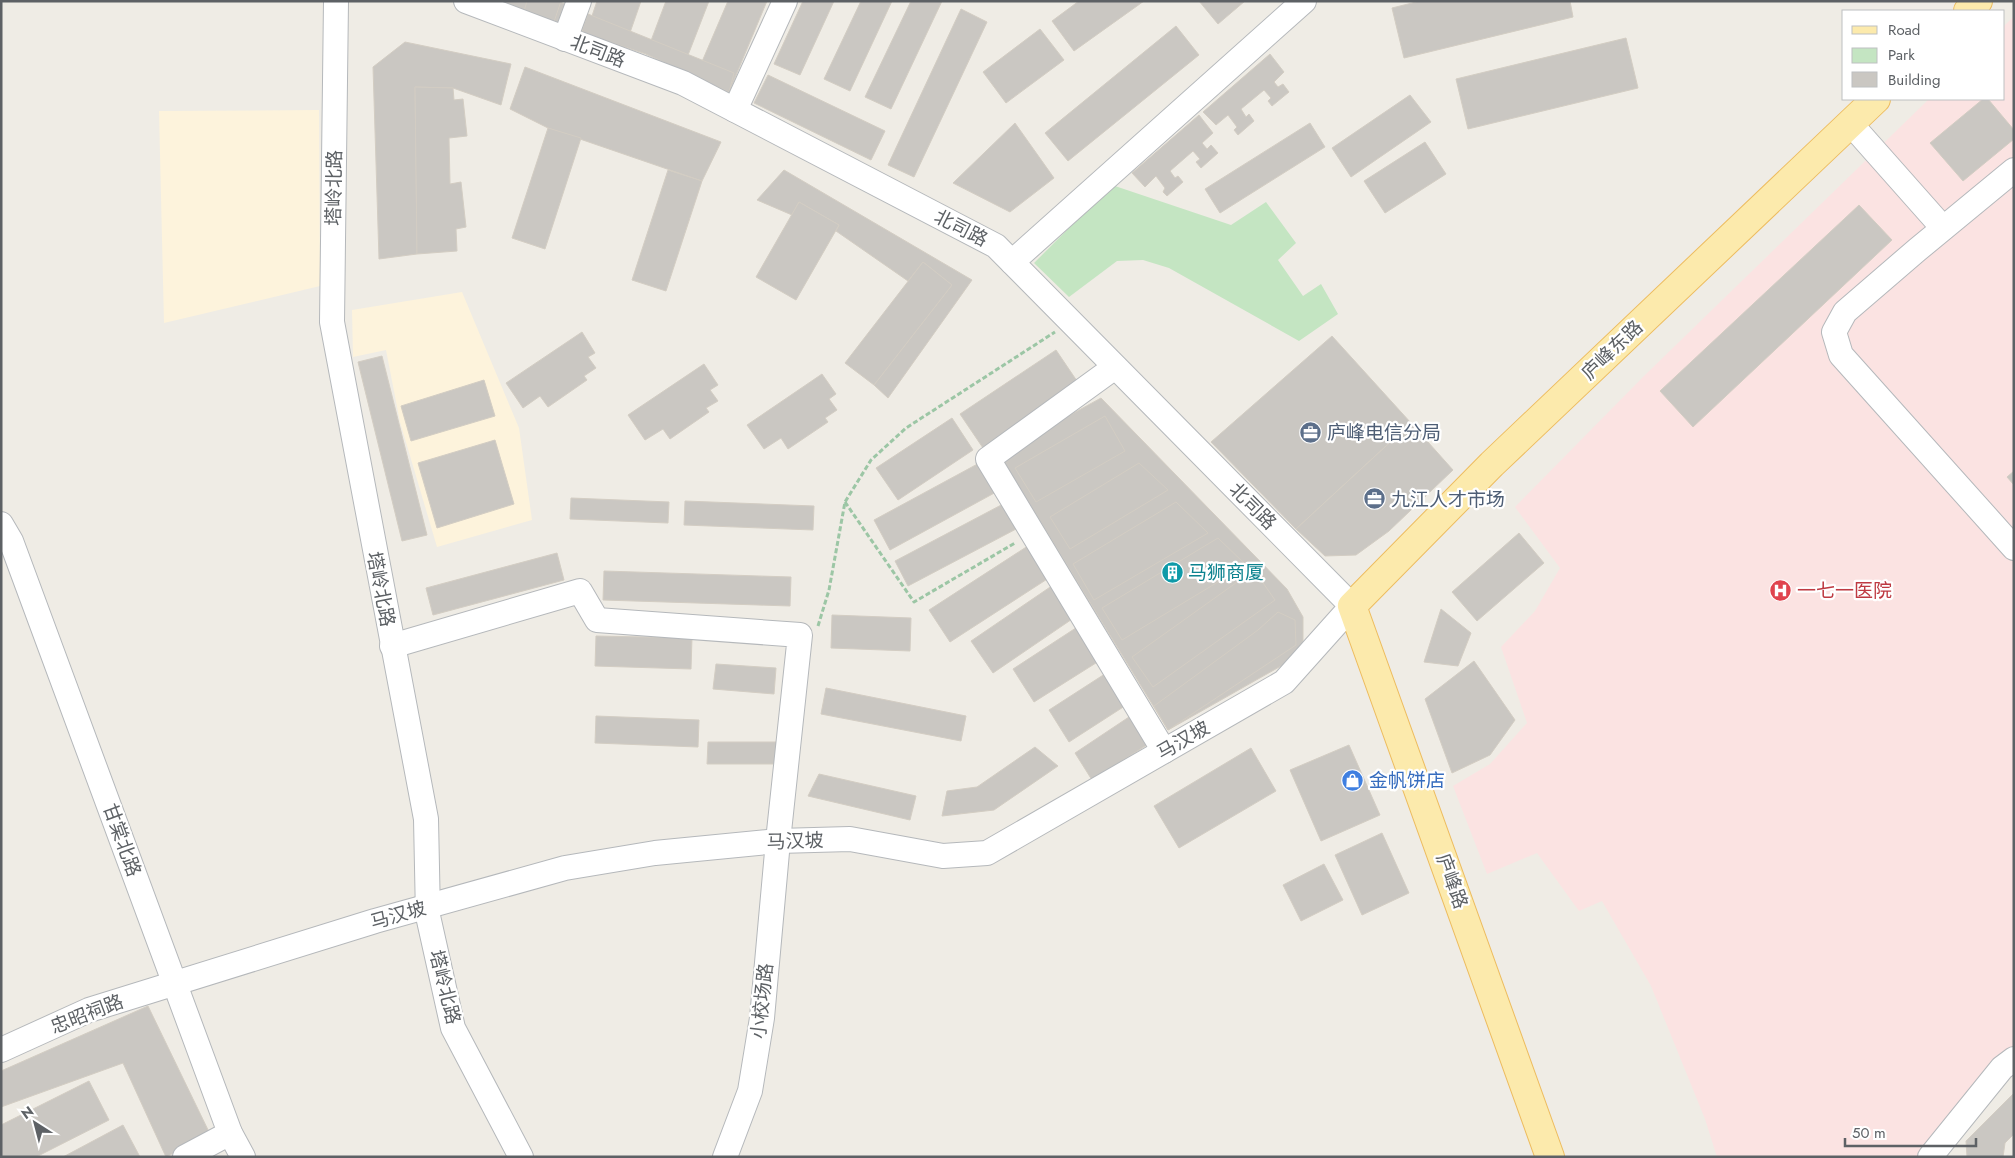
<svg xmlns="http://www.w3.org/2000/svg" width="2015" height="1158" font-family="Jost,'Noto Sans SC',sans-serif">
<rect width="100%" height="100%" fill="#efece5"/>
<g fill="#fdf3dc">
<path d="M 319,110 L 320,286 L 164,323 L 159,111 Z"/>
<path d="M 462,292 L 519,428 L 532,520 L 437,547 L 400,422 L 386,350 L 353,357 L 352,310 Z"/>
</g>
<path fill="#fbe3e2" d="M 2014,16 L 2014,1046 L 1923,1157 L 1717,1157 L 1705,1119 L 1651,986 L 1602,901 L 1579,911 L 1537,853 L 1487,874 L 1453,786 L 1490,764 L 1527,723 L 1501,647 L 1535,611 L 1560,568 L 1515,507 L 1643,377 L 1929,99 L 2004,99 L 2004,26 Z"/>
<path fill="#c4e5c2" d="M 1112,185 L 1231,225 L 1266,202 L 1296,243 L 1278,260 L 1303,296 L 1321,284 L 1338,314 L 1299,341 L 1169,268 L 1143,260 L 1117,261 L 1069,297 L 1034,263 Z"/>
<g fill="#cac7c2" stroke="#d3cdc3">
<path d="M 483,1 L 557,1 L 570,6 L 562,28 Z"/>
<path d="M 527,1 L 561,1 L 553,25 L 523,15 Z"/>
<path d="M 597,1 L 641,1 L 625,47 L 586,34 Z"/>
<path d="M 666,1 L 709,1 L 683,68 L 646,54 Z"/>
<path d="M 728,1 L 767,1 L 729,92 L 695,78 Z"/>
<path d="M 803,1 L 834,1 L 800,75 L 774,64 Z"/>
<path d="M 861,1 L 892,1 L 850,91 L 824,79 Z"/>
<path d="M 911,1 L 942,1 L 891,109 L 865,97 Z"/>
<path d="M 1079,1 L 1144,1 L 1074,51 L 1052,21 Z"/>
<path d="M 1199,1 L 1245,1 L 1218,24 Z"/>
<path d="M 1420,1 L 1570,1 L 1573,17 L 1404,58 L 1392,8 Z"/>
<path d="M 961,9 L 987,22 L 914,177 L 888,165 Z"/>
<path d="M 588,14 L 734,73 L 729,92 L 646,54 L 586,34 L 582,30 Z"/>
<path d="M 1176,26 L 1199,55 L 1068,161 L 1045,133 Z"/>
<path d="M 1040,29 L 1064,60 L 1006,103 L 983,72 Z"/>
<path d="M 1626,38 L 1638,88 L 1468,129 L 1456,79 Z"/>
<path d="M 405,42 L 511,64 L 501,105 L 453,88 L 415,87 L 417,254 L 379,259 L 373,67 Z"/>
<path d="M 1270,54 L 1284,72 L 1274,82 L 1278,87 L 1283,84 L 1289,92 L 1272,106 L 1268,101 L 1271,98 L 1264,90 L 1241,109 L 1246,117 L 1249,114 L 1254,121 L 1238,135 L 1234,130 L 1237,127 L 1228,115 L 1216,125 L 1203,112 Z"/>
<path d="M 525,67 L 721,142 L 702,181 L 548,128 L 510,109 Z"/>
<path d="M 768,75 L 885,131 L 871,160 L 754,103 Z"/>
<path d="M 415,87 L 453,88 L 454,100 L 463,99 L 467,136 L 449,138 L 450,184 L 461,182 L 466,227 L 456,229 L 457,251 L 417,254 Z"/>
<path d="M 1410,95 L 1431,122 L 1351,177 L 1332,148 Z"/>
<path d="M 1983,99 L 1988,99 L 2014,130 L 2014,139 L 1963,181 L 1930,143 Z"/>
<path d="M 1199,115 L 1213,133 L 1202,143 L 1207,149 L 1211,145 L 1218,153 L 1201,168 L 1196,162 L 1200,159 L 1193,151 L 1170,171 L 1175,178 L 1178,176 L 1183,182 L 1167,196 L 1163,192 L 1165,188 L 1156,176 L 1145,187 L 1132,173 Z"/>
<path d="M 1015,123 L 1054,178 L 1010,212 L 953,183 Z"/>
<path d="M 1310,123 L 1325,147 L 1220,213 L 1205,189 Z"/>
<path d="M 548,128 L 581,138 L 545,249 L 512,238 Z"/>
<path d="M 1425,142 L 1446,174 L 1385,213 L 1364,181 Z"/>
<path d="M 668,170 L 702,181 L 666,291 L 632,280 Z"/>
<path d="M 784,170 L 972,280 L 888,398 L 874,385 L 952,285 L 923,262 L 908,281 L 836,231 L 839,225 L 799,202 L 792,215 L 757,200 Z"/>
<path d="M 799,202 L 839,225 L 796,300 L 756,277 Z"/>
<path d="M 1859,205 L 1892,240 L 1693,427 L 1660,391 Z"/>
<path d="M 923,262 L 952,285 L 874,385 L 845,363 Z"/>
<path d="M 582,332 L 595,353 L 588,357 L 596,368 L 584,376 L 587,380 L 548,407 L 540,396 L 523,408 L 506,383 Z"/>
<path d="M 1332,336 L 1411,423 L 1296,529 L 1211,442 Z"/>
<path d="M 1056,350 L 1079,384 L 983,448 L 960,414 Z"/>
<path d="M 382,356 L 427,535 L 402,541 L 358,362 Z"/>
<path d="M 704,364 L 718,385 L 710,390 L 718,401 L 706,408 L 709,412 L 670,439 L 663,429 L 645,440 L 628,415 Z"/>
<path d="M 822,374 L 836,394 L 829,399 L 837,410 L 825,418 L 828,422 L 788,449 L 781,438 L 764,449 L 747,425 Z"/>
<path d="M 484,380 L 495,416 L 411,441 L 401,406 Z"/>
<path d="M 1101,398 L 1287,589 L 1303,617 L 1303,645 L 1288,662 L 1168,730 L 999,454 Z"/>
<path d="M 1105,416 L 1125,451 L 1036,502 L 1015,468 Z"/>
<path d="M 952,418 L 973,450 L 898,500 L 876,468 Z"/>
<path d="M 1411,423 L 1453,470 L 1389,531 L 1356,555 L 1325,556 L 1296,529 Z"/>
<path d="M 495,440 L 514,504 L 437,528 L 418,463 Z"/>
<path d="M 983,461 L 998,491 L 890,550 L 874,520 Z"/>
<path d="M 1139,463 L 1168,490 L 1070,549 L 1050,517 Z"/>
<path d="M 2014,471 L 2014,485 L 2007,477 Z"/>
<path d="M 571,498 L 669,502 L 668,523 L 570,519 Z"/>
<path d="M 685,501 L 814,506 L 813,530 L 684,525 Z"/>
<path d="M 1176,502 L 1208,533 L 1094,600 L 1073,564 Z"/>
<path d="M 1005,503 L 1018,528 L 908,586 L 895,561 Z"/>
<path d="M 1519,533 L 1544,563 L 1477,621 L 1452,592 Z"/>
<path d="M 1218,538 L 1246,565 L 1122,640 L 1102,608 Z"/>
<path d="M 1034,542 L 1055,574 L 950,642 L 929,610 Z"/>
<path d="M 557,553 L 564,580 L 433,615 L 426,588 Z"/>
<path d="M 1254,570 L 1275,600 L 1153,687 L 1132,657 Z"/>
<path d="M 604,571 L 791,577 L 790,606 L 603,600 Z"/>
<path d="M 1059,581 L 1081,613 L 993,673 L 971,641 Z"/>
<path d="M 1441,609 L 1471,633 L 1458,666 L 1424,662 Z"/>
<path d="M 1278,612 L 1295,620 L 1296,645 L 1168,730 L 1154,706 L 1258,630 Z"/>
<path d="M 832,615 L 911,618 L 910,651 L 831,648 Z"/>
<path d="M 1085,622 L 1107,656 L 1034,702 L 1013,669 Z"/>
<path d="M 596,636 L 692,638 L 691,669 L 595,666 Z"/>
<path d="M 1474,661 L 1515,720 L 1490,755 L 1452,773 L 1425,699 Z"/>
<path d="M 716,664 L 776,668 L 774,694 L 713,689 Z"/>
<path d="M 1111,670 L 1131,702 L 1069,742 L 1049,710 Z"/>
<path d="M 826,688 L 966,716 L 961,741 L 821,714 Z"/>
<path d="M 1135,713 L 1153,741 L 1092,780 L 1075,753 Z"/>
<path d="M 596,716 L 699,720 L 698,747 L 595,743 Z"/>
<path d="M 708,742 L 777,742 L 776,764 L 707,764 Z"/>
<path d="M 1349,745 L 1380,815 L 1321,841 L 1290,770 Z"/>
<path d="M 1035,747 L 1058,766 L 994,810 L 942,816 L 947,791 L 977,787 Z"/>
<path d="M 1251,748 L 1276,791 L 1179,848 L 1154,806 Z"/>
<path d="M 819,774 L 916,796 L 910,820 L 808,796 Z"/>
<path d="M 1382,833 L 1409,893 L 1362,915 L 1335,855 Z"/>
<path d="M 1324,864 L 1343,900 L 1301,921 L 1283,885 Z"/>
<path d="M 148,1006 L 210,1134 L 166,1157 L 123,1063 L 1,1107 L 1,1071 Z"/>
<path d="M 89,1081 L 109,1120 L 36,1157 L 1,1157 L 1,1125 Z"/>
<path d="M 2014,1093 L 2014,1134 L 2005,1143 L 2003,1157 L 1967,1157 L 1966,1141 Z"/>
<path d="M 123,1125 L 140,1157 L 63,1157 Z"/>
</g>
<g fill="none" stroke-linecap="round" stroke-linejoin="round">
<defs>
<g id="minor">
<path d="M 336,1 L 332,322 L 426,819 L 428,916 L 453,1028 L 521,1157"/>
<path d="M 565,39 L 579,1"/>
<path d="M 735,110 L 785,1"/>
<path d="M 1850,123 L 1943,228"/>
<path d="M 2014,170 L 1917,250 L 1845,312 L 1834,332 L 1841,355 L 2014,548"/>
<path d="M 1012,262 L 1304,1"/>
<path d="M 1115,367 L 988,459 L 1164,751"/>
<path d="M 1,524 L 11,541 L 230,1133 L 243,1157"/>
<path d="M 392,646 L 580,591 L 597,620 L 800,635 L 778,841 L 762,1018 L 750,1091 L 725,1157"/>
<path d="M 1,1050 L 89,1010 L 375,921 L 565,868 L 655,853 L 778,841 L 850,839 L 943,856 L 987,853 L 1284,682 L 1352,606 L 996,246 L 683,83 L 466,1"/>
<path d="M 185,1157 L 230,1133"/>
<path d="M 1930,1157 L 2002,1068 L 2014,1059"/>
</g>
<g id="major">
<path d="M 1968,11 L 1978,1"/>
<path d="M 1550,1157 L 1352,606 L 1492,464 L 1876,99"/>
</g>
</defs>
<use href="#minor" stroke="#b5b8bb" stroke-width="26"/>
<use href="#major" stroke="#edbc5f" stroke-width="30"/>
<g stroke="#9cc6a5" stroke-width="3" stroke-dasharray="5 2.5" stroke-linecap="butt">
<path d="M 845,502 L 914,602 L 1015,543"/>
<path d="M 818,626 L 829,590 L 845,502 L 871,460 L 906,428 L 1055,332"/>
</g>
<use href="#minor" stroke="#fff" stroke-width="24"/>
<use href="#major" stroke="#fceaac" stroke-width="28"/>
</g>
<defs>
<symbol id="office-disc" viewBox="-11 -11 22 22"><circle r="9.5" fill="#5c6f8a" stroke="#fff"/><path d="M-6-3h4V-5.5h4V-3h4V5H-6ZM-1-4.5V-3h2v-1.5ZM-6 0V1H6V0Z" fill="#fff"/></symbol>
<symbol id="building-disc" viewBox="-11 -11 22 22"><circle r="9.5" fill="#0f9aa8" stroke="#fff"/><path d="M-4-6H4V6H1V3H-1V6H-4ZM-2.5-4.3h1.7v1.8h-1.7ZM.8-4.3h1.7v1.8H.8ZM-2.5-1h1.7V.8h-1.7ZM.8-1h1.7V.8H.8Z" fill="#fff"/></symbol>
<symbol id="hospital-disc" viewBox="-11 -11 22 22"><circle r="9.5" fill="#e0444e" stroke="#fff"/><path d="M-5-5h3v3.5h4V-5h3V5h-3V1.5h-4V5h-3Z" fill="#fff"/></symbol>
<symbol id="shop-disc" viewBox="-11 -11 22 22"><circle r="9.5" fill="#3f7fe0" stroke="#fff"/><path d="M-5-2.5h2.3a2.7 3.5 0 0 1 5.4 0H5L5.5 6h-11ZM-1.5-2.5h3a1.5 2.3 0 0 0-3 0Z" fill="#fff"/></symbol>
</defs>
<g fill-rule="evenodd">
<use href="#office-disc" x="1298" y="420" width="25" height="25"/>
<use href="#office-disc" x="1362" y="486" width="25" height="25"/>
<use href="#building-disc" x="1160" y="560" width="25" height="25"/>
<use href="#hospital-disc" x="1768" y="578" width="25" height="25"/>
<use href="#shop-disc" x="1340" y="768" width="25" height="25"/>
</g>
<g text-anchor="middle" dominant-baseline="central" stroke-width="4.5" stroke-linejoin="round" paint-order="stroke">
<g font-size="19" fill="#5d6165" stroke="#fff">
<text transform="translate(598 51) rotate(21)">北司路</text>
<text transform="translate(334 188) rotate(-89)">塔岭北路</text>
<text transform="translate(961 228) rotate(27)">北司路</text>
<text transform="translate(1612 350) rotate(-44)">庐峰东路</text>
<text transform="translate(1253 506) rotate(45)">北司路</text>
<text transform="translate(381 589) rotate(79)">塔岭北路</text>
<text transform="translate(1183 740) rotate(-30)">马汉坡</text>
<text transform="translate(122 840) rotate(70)">甘棠北路</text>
<text transform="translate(795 841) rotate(-2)">马汉坡</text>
<text transform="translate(1452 881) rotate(70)">庐峰路</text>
<text transform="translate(398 915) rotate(-16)">马汉坡</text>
<text transform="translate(445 987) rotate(76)">塔岭北路</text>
<text transform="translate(762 1001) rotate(-84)">小校场路</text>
<text transform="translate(87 1014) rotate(-21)">忠昭祠路</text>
</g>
<g font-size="19" fill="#4e5e75" stroke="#fff" text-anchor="start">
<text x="1327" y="432">庐峰电信分局</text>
<text x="1391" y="499">九江人才市场</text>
</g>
<g font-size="19" fill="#0d838f" stroke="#fff" text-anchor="start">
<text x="1188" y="572">马狮商厦</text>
</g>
<g font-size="19" fill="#be3a42" stroke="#fff" text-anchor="start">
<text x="1797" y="590">一七一医院</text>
</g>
<g font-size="19" fill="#366cbe" stroke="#fff" text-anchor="start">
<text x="1369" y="780">金帆饼店</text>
</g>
</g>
<rect width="2015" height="1158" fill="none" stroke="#5d6165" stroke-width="5"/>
<rect x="1842" y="10" width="162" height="90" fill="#ffffff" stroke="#bec0c1"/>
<rect x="1852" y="26" width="25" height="8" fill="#fceaac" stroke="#bec0c1"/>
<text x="1888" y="35" font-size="15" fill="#5d6165">Road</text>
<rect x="1852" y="48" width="25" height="15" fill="#c4e5c2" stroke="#bec0c1"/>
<text x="1888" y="60" font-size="15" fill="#5d6165">Park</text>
<rect x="1852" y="72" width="25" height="15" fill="#cac7c2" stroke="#bec0c1"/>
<text x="1888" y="85" font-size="15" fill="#5d6165">Building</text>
<g transform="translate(35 1123) rotate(324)" stroke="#ffffff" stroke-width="4" paint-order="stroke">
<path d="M0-4L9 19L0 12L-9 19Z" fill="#5d6165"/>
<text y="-8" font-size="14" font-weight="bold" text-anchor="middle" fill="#5d6165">N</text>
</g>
<path d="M1845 1138v8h131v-8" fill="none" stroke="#5d6165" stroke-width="2.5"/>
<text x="1852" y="1138" font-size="15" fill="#5d6165" stroke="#ffffff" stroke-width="4" paint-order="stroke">50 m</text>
</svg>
